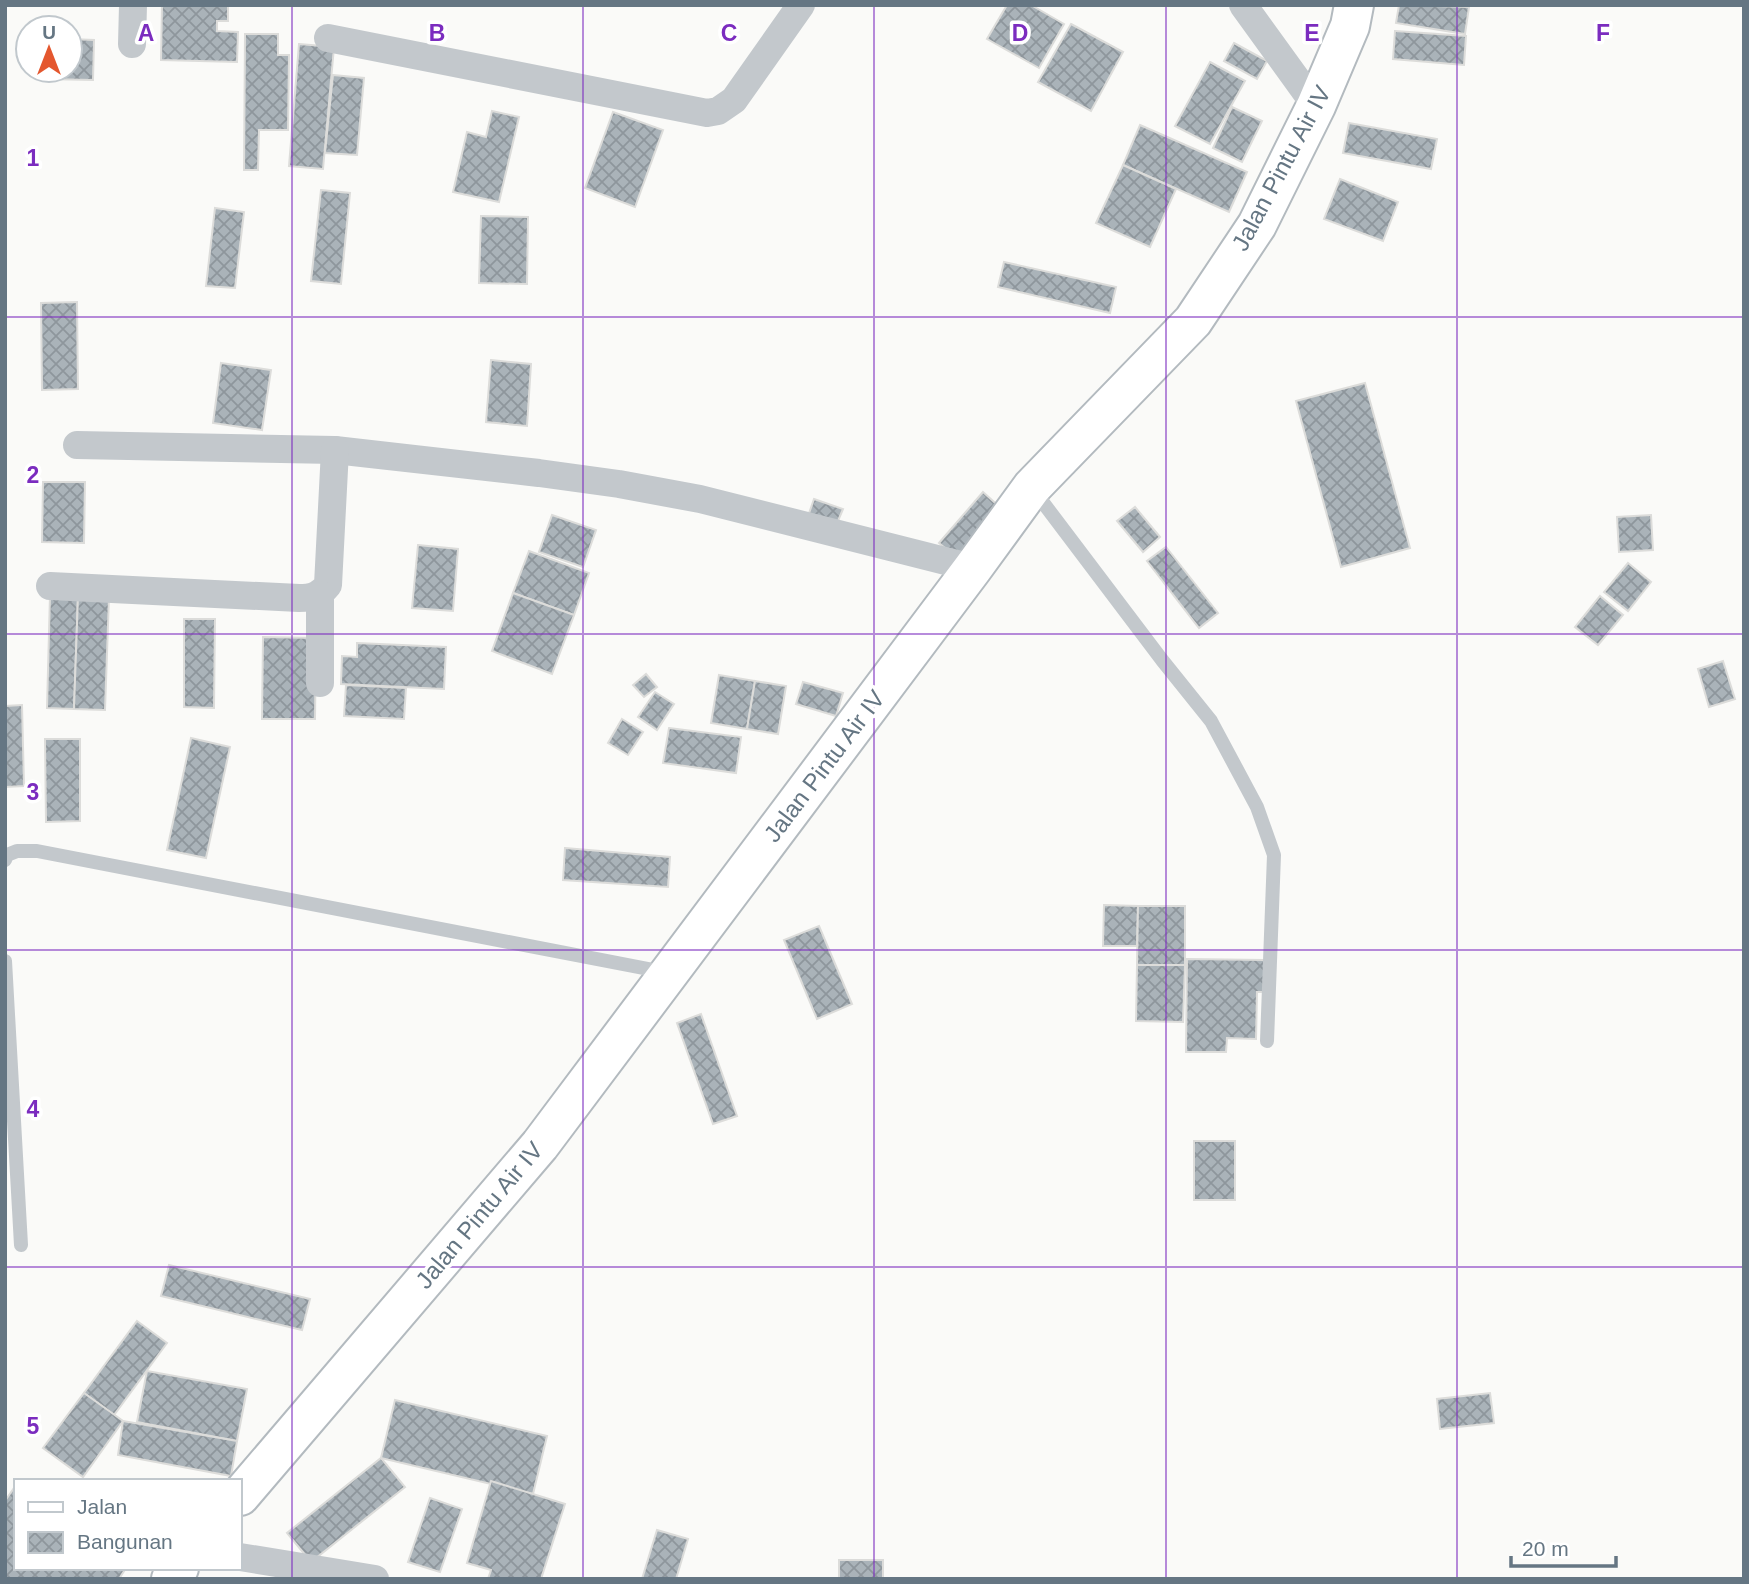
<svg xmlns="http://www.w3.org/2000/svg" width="1749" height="1584" font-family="Arial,sans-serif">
<defs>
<pattern id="building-cross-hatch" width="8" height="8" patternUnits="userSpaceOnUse" patternTransform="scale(1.75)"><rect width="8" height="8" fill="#aab3b9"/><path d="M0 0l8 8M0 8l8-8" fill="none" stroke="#8e969c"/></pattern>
</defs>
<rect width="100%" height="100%" fill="#fafaf8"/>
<g fill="url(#building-cross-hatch)" stroke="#dcdcda" stroke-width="2">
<path d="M 162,5 L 228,5 L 228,21 L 217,21 L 217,31 L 238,32 L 237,62 L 161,60 Z"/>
<path d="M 1007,5 L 1031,5 L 1064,24 L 1039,68 L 987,39 Z"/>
<path d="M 1399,5 L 1469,7 L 1465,34 L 1396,23 Z"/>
<path d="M 1071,24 L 1123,52 L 1091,111 L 1038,82 Z"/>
<path d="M 1395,31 L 1466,36 L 1464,65 L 1393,59 Z"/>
<path d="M 245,34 L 278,34 L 278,55 L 289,55 L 288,130 L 259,130 L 258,170 L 244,170 Z"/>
<path d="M 70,39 L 94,40 L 93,80 L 46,79 L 46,70 L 70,70 Z"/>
<path d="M 1234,43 L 1267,61 L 1257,79 L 1224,61 Z"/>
<path d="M 299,44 L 334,47 L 323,169 L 289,166 Z"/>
<path d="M 1210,62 L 1245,81 L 1210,144 L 1175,126 Z"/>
<path d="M 333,75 L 364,78 L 357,155 L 325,153 Z"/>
<path d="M 1232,107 L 1262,121 L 1242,162 L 1213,148 Z"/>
<path d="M 492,111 L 519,117 L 499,202 L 453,192 L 467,132 L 486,137 Z"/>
<path d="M 613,112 L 663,130 L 635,207 L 585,188 Z"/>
<path d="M 1349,123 L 1437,139 L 1431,169 L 1343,153 Z"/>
<path d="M 1140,125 L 1247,172 L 1229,212 L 1123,165 Z"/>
<path d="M 1123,165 L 1176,189 L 1150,247 L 1096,223 Z"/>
<path d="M 1340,179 L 1398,202 L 1383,241 L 1324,219 Z"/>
<path d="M 321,190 L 350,193 L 341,284 L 311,281 Z"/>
<path d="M 215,208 L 244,212 L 235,288 L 206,286 Z"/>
<path d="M 481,216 L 528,217 L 527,284 L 479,283 Z"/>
<path d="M 1004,262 L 1116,287 L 1110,313 L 998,287 Z"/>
<path d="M 77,302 L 78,389 L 42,390 L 41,303 Z"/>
<path d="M 491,360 L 531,364 L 527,426 L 486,422 Z"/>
<path d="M 221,363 L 271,370 L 262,430 L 213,423 Z"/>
<path d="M 1365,383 L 1410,548 L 1341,567 L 1296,401 Z"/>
<path d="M 43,482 L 85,482 L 84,543 L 42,542 Z"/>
<path d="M 983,492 L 1002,509 L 958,559 L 939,543 Z"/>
<path d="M 814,499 L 843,509 L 835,528 L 807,519 Z"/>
<path d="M 1135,507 L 1160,537 L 1143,552 L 1117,521 Z"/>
<path d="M 552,515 L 596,530 L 583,567 L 539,552 Z"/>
<path d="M 1651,515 L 1653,550 L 1619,552 L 1617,517 Z"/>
<path d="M 418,545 L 458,549 L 453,611 L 412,608 Z"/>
<path d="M 1166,547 L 1218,613 L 1199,628 L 1147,561 Z"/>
<path d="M 529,551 L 589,573 L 574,615 L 513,593 Z"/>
<path d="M 1628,563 L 1651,582 L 1628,611 L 1604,592 Z"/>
<path d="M 513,593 L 574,615 L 552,674 L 492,651 Z"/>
<path d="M 50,595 L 78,596 L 74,709 L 47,708 Z"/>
<path d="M 78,596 L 109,597 L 105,710 L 74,709 Z"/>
<path d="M 1600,596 L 1623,615 L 1598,645 L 1575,627 Z"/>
<path d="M 184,619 L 215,619 L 214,708 L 184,707 Z"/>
<path d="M 263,637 L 316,638 L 315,719 L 262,719 Z"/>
<path d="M 357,643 L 446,647 L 444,689 L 341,684 L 342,656 L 357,657 Z"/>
<path d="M 1723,661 L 1735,699 L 1709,707 L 1698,669 Z"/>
<path d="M 646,674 L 657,687 L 644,697 L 633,685 Z"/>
<path d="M 719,675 L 755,681 L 747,729 L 711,723 Z"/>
<path d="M 755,681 L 786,686 L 778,734 L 747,729 Z"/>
<path d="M 803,682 L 843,693 L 836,716 L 796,704 Z"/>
<path d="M 346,685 L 406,688 L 404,719 L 344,716 Z"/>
<path d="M 655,692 L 674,704 L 657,730 L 638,717 Z"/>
<path d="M 22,705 L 24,786 L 5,787 L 5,706 Z"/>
<path d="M 622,719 L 643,732 L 628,755 L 608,743 Z"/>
<path d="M 669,728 L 741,737 L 736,773 L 663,763 Z"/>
<path d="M 191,738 L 230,747 L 206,858 L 167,850 Z"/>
<path d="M 45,739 L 80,739 L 80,821 L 46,822 Z"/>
<path d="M 565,848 L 670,857 L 668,887 L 563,880 Z"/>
<path d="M 1104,905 L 1138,906 L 1137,946 L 1103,946 Z"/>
<path d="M 1138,906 L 1185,906 L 1185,965 L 1137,965 Z"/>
<path d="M 819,926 L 852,1004 L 817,1019 L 784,940 Z"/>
<path d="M 1187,959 L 1264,960 L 1264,992 L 1257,992 L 1256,1039 L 1227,1038 L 1226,1052 L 1186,1052 Z"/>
<path d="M 1137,965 L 1185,965 L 1183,1022 L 1136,1021 Z"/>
<path d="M 701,1014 L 737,1116 L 713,1124 L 677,1023 Z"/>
<rect x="1194" y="1141" width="41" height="59"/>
<path d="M 169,1265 L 310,1299 L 302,1330 L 161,1296 Z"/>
<path d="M 137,1321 L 167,1343 L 114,1415 L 84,1393 Z"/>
<path d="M 147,1371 L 247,1389 L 237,1441 L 137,1422 Z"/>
<path d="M 84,1393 L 123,1421 L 83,1477 L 43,1448 Z"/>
<path d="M 1490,1393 L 1494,1423 L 1440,1429 L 1437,1399 Z"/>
<path d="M 395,1400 L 547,1436 L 533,1494 L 381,1458 Z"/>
<path d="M 123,1421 L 237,1441 L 231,1476 L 118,1455 Z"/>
<path d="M 381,1458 L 405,1487 L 311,1562 L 287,1533 Z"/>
<path d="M 491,1481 L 565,1504 L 541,1579 L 488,1579 L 491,1570 L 467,1563 Z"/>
<path d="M 16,1485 L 16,1568 L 126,1568 L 119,1579 L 5,1579 L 5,1501 Z"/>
<path d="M 430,1498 L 462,1509 L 440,1572 L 408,1562 Z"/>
<path d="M 657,1530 L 688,1539 L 676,1579 L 642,1579 Z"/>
<rect x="839" y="1560" width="44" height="19"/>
</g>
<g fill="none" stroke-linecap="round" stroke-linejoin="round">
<defs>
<g id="secondary">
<path d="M 240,1496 L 540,1145 L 973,568 L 1032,487 L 1193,321 L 1257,225 L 1316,106 L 1350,26 L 1354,5"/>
<path d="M 171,1579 L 179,1568"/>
</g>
</defs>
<use href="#secondary" stroke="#b3babf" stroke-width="42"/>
<g stroke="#c3c8cc" stroke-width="14">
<path d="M 1032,488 L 1162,660 L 1211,721 L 1257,807 L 1274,855 L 1267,1041"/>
<path d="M 5,860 L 7,855 L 17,851 L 37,851 L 664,972"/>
<path d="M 5,961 L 21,1245"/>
</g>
<g stroke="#c3c8cc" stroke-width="28">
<path d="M 1243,5 L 1316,106"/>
<path d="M 328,38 L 707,113 L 718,111 L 734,100 L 801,5"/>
<path d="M 132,44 L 133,5"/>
<path d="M 77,445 L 335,450 L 539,473 L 619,484 L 700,499 L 973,568"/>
<path d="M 50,586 L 299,598 C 313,598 320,595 328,585 L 335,450"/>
<path d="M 320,595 L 320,683"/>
<path d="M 240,1557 L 375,1579"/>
</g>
<use href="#secondary" stroke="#fff" stroke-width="38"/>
</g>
<path fill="none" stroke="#7b2cbf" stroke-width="2" stroke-opacity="0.55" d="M 292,5 L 292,1579M 583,5 L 583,1579M 874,5 L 874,1579M 1166,5 L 1166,1579M 1457,5 L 1457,1579M 5,317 L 1744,317M 5,634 L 1744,634M 5,950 L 1744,950M 5,1267 L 1744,1267"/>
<g text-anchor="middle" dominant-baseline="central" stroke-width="7" stroke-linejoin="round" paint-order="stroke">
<g font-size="24" fill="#657683" stroke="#fff">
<text transform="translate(1281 168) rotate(-62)">Jalan Pintu Air IV</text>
<text transform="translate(824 766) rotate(-53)">Jalan Pintu Air IV</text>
<text transform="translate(479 1215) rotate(-50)">Jalan Pintu Air IV</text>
</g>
</g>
<g font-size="23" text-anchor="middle" font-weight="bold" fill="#7b2cbf" stroke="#fff" stroke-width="7" stroke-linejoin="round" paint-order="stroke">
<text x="146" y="41">A</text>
<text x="437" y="41">B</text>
<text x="729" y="41">C</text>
<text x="1020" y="41">D</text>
<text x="1312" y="41">E</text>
<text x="1603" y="41">F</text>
<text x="33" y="166">1</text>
<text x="33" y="483">2</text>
<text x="33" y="800">3</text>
<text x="33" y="1117">4</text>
<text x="33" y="1434">5</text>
</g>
<rect width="1749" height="1584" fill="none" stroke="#657683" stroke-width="14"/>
<rect x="14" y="1479" width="228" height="91" fill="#ffffff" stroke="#c1c8cd" stroke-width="2"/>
<rect x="28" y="1502" width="35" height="10" fill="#ffffff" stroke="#c1c8cd" stroke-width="2"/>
<text x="77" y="1514" font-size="21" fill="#657683">Jalan</text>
<rect x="28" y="1532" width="35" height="21" fill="url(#building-cross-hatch)" stroke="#c1c8cd" stroke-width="2"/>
<text x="77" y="1549" font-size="21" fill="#657683">Bangunan</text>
<g transform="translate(49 49)"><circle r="33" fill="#ffffff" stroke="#c1c8cd" stroke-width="2"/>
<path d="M0-5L12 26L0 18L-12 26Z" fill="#e4572e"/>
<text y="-10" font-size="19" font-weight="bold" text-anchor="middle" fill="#657683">U</text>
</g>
<path d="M1511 1556v10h105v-10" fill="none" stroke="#657683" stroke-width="3.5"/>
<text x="1522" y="1556" font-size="21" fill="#657683" stroke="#ffffff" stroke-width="5" paint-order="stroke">20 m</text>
</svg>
